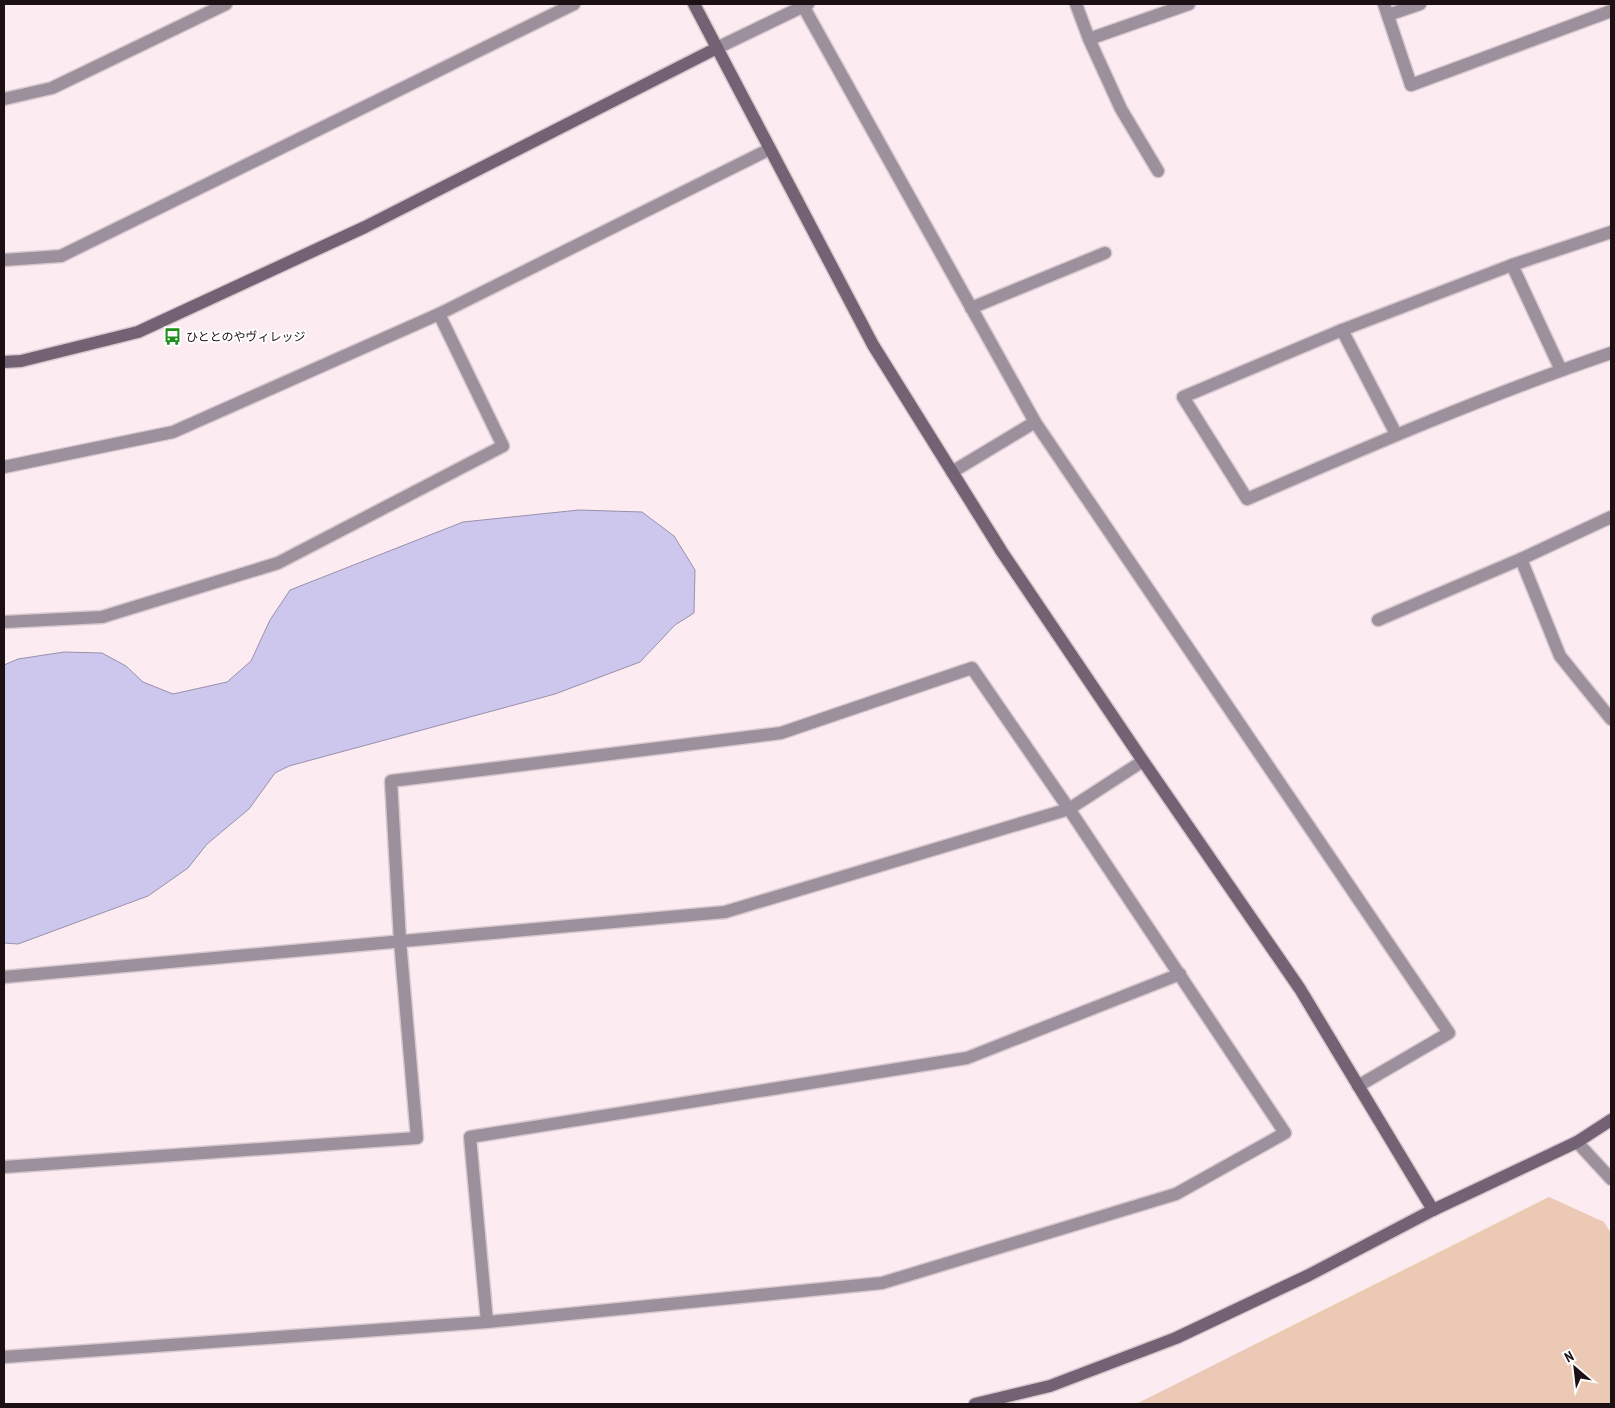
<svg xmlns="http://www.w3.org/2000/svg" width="1615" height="1408" font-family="'PT Sans Narrow','Noto Sans JP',sans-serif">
<rect width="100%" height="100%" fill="#fcecf2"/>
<path fill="#ebc9b5" d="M 1549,1197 L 1604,1222 L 1611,1233 L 1611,1404 L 1136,1404 Z"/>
<path fill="#cec7ed" stroke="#9990ac" d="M 579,510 L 642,512 L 674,536 L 695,570 L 694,613 L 675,625 L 640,662 L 555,694 L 289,766 L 275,773 L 249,809 L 207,844 L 188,868 L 148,896 L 18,944 L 4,943 L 4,665 L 18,659 L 64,652 L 102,653 L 126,666 L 143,682 L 173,694 L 227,682 L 251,661 L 270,620 L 290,590 L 463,522 Z"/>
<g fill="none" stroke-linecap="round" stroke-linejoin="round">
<defs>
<g id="lane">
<path d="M 1388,15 L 1420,4"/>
<path d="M 1411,85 L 1611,11"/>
<path d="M 1512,265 L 1561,370"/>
<path d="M 1342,330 L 1396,434"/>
</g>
<g id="street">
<path d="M 802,4 L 1035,422 L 1449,1033 L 1358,1086"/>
<path d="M 1076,4 L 1089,39 L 1121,109 L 1158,171"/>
<path d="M 1384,4 L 1411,85"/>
<path d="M 1089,39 L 1189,4"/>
<path d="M 717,48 L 808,4"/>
<path d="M 4,99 L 52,88 L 226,4"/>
<path d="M 1611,232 L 1512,265 L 1342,330 L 1183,397 L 1247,499 C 1367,447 1487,395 1611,353"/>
<path d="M 4,260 L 61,256 L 574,4"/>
<path d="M 971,308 L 1105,253"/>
<path d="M 4,467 L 173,432 L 439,314 L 770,149"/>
<path d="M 952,472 L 1035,422"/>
<path d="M 1521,559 L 1611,517"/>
<path d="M 1378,620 L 1521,559 L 1560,656 L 1611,719"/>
<path d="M 4,622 L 102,617 L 278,563 L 503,446 L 439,314"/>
<path d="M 4,977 L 725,912 L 1069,809 L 1143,761"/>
<path d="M 1577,1142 L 1611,1179"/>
<path d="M 4,1167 L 417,1138 L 400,941 L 391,781 L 781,733 L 972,668 L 1069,809 L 1285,1133 L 1176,1194 L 882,1283 L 487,1322 L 4,1357"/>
<path d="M 487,1322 L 470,1137 L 967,1058 L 1180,974"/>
</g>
<g id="secondary">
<path d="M 694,4 L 873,345 L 1002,552 L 1143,761 L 1300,989 L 1433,1210"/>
<path d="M 4,362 L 21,361 L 138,332 L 365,227 L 717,48"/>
<path d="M 975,1404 L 1050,1386 L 1176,1338 L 1309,1275 L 1433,1210 L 1577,1142 L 1611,1120"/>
</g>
</defs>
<use href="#lane" stroke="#d8c9cf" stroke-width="15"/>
<use href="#street" stroke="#d8c9cf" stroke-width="15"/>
<use href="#secondary" stroke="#d8c9cf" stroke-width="15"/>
<use href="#lane" stroke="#9c909d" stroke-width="12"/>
<use href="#street" stroke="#9c909d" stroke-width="12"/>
<use href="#secondary" stroke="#736274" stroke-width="12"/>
</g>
<defs>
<symbol id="bus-bare" viewBox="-9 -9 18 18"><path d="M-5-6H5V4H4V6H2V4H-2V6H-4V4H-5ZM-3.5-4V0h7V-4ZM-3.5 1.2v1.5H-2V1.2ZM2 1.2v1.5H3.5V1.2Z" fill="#1d901b" stroke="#fff" stroke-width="2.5" paint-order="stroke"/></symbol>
</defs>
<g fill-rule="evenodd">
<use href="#bus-bare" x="160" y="324" width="25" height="25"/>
</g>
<g text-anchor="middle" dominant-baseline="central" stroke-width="4" stroke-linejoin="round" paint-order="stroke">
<g font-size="12" fill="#1d1015" stroke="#fff" text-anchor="start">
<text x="186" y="336">ひととのやヴィレッジ</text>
</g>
</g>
<rect width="1615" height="1408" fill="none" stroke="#1d1015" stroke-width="10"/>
<g transform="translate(1575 1368) rotate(332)" stroke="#ffffff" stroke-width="4" paint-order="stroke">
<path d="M0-4L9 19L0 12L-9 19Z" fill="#1d1015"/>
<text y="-8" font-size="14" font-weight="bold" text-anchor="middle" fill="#1d1015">N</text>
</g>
</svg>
